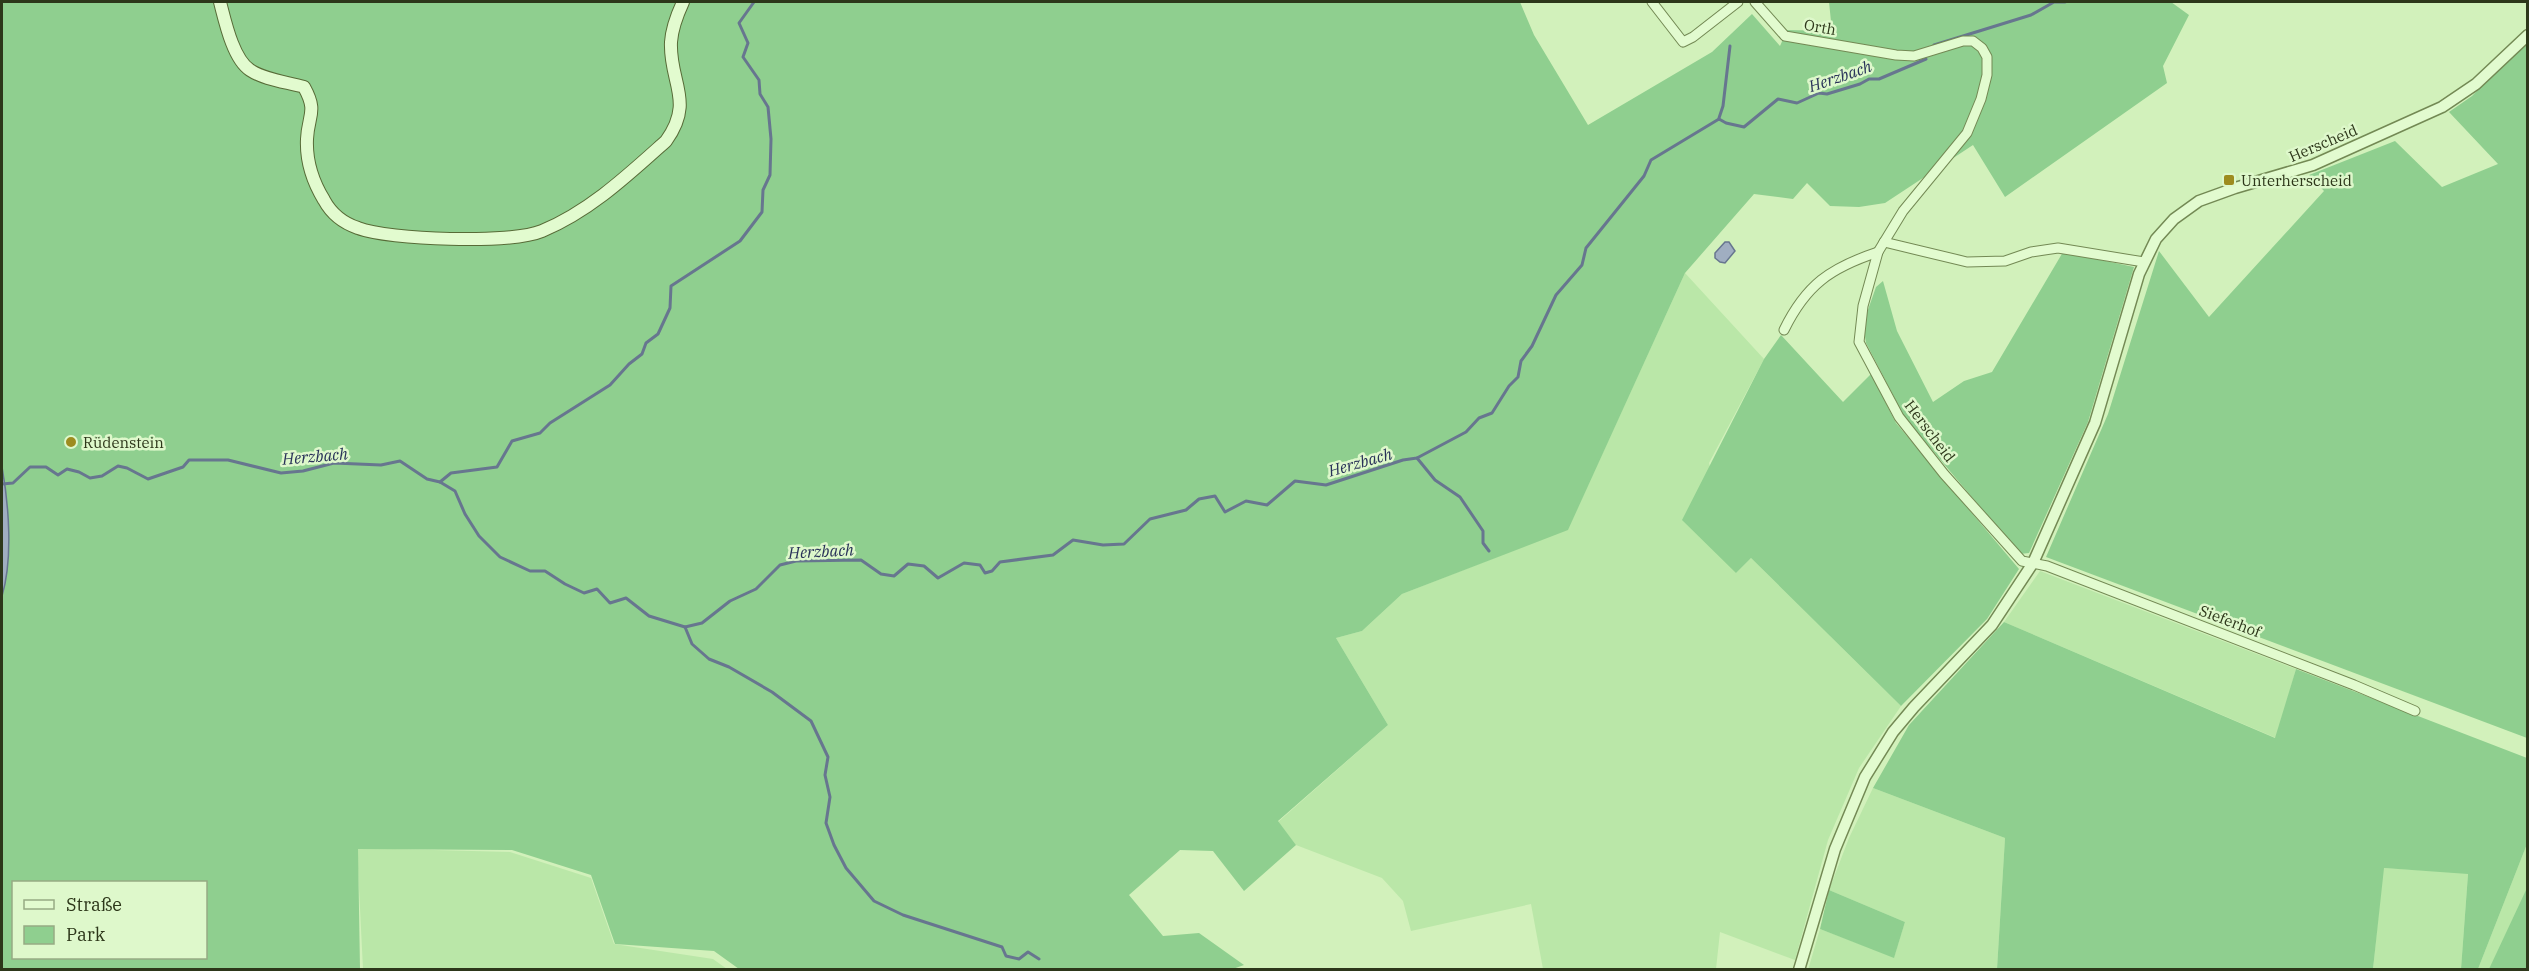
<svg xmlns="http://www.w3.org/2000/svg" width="2529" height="971" font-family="'IBM Plex Serif',serif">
<rect width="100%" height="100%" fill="#d2f1bb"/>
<g fill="#bae7a8">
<path d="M 1685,273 L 1764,359 L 1709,463 L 1736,573 L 1751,558 L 1901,706 L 1859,768 L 1828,840 L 1795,960 L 1720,932 L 1716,969 L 1543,969 L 1531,904 L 1411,931 L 1403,901 L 1382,878 L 1296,845 L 1278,822 L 1388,725 L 1336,638 L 1362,631 L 1402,594 L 1568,529 Z"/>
<path d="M 2040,571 L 2296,669 L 2276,738 L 2004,622 Z"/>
<path d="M 1873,788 L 2005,838 L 1997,969 L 1808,970 L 1820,929 L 1894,957 L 1905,922 L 1829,890 L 1849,838 Z"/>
<path d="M 2527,844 L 2527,969 L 2478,969 Z"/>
<path d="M 357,848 L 510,852 L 591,878 L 614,944 L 713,959 L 727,969 L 363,969 Z"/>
<path d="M 2383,868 L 2468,873 L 2461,969 L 2373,970 Z"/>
</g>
<g fill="#8fcf8f" fill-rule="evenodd">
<path d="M 2,2 L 1520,2 L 1534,35 L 1588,125 L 1712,52 L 1752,14 L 1780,46 L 1787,30 L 1832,31 L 1829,2 L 2171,2 L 2189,15 L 2163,66 L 2167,83 L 2005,197 L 1973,145 L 1885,203 L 1859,207 L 1830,206 L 1807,183 L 1793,199 L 1754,194 L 1685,273 L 1568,530 L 1402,594 L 1362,631 L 1336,638 L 1388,725 L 1278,821 L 1296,845 L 1244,891 L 1213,851 L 1180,850 L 1129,895 L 1163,936 L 1199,933 L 1244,965 L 1230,970 L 739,969 L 714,951 L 615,944 L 591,875 L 512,850 L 358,849 L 360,969 L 2,970 L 2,596 C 13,559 9,506 2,467 ZM 14,882 L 206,882 L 206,958 L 14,958 Z"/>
<path d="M 2527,40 L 2527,738 L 2046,557 L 2108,414 L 2159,251 L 2209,317 L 2324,191 L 2309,175 L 2395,141 L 2442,187 L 2498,164 L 2449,112 L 2472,96 Z"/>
<path d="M 2063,252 L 2134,267 L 2088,422 L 2029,553 L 2020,554 L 1905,418 L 1866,343 L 1863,324 L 1876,287 L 1883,281 L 1897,331 L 1933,402 L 1964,381 L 1992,372 Z"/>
<path d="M 1781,335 L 1843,402 L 1871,374 L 1896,423 L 2019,569 L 1987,619 L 1901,706 L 1751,558 L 1736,573 L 1682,520 L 1764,359 Z"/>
<path d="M 2004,622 L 2275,738 L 2296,669 L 2527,758 L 2527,844 L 2478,969 L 2461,969 L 2468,874 L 2384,868 L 2373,969 L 1997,969 L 2005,838 L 1873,788 L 1909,725 Z"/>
<path d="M 2527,888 L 2527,969 L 2489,969 Z"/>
<path d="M 1829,890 L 1905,922 L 1894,958 L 1820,929 Z"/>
</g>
<g fill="#a0aec1" stroke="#67768f" stroke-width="1.5">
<path d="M 1725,242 L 1729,242 L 1735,251 L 1725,263 L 1720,262 L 1715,258 L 1715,253 Z"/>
<path d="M 2,467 C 9,506 13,559 2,596 Z"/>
</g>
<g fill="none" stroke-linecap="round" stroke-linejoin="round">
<g stroke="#67768f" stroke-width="3">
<path d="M 1934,45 L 2031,15 L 2054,2 L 2065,2"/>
<path d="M 1719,118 L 1723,106 L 1730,46"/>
<path d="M 1417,458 L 1435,480 L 1460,497 L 1483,531 L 1483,543 L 1489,551"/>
<path d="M 440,482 L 451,473 L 497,467 L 512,441 L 540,433 L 550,423 L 610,385 L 629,364 L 642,354 L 646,343 L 658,334 L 670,308 L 671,286 L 740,241 L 762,212 L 763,190 L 770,175 L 771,139 L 768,107 L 760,94 L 759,80 L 743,57 L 748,43 L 739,23 L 754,2"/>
<path d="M 2,484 L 13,483 L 30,467 L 46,467 L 58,475 L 67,469 L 79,472 L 90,478 L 102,476 L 118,466 L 127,468 L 148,479 L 183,467 L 189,460 L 228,460 L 281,473 L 303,471 L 334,463 L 381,465 L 400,461 L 427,479 L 440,482 L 455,491 L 465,514 L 479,536 L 500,557 L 530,571 L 545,571 L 565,584 L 584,593 L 597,589 L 610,603 L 626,598 L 649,616 L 685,627 L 702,623 L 730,601 L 756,589 L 780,565 L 796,561 L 861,560 L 881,574 L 894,576 L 908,564 L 924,566 L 938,578 L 964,563 L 980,565 L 985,573 L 992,571 L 1000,562 L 1053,555 L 1073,540 L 1103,545 L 1124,544 L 1150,519 L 1186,510 L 1199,499 L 1215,496 L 1225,512 L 1246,501 L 1267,505 L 1295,481 L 1326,485 L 1403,460 L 1417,458 L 1466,432 L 1479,418 L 1492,413 L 1509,386 L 1518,377 L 1521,361 L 1532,346 L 1556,295 L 1582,265 L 1586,248 L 1644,176 L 1651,160 L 1719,119 L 1726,123 L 1744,127 L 1778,99 L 1797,103 L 1819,93 L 1827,94 L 1860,84 L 1869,79 L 1879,79 L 1926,59"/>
<path d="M 685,627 L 692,644 L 709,659 L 729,667 L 772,692 L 811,721 L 828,757 L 825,775 L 830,797 L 826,823 L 834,845 L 846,868 L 874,901 L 903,915 L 1002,947 L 1006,956 L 1019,959 L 1028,952 L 1039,959"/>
</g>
<defs>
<g id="minor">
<path d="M 1652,2 L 1683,42 L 1693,37 L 1738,2"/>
<path d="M 1755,2 L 1785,36 L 1896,55 L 1914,56 L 1963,41 L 1973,41 L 1982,48 L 1987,57 L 1987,75 L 1981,99 L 1967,133 L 1903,211 L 1878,252 L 1863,306 L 1859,342 L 1899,417 L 1944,474 L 2022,561 L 2047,566 L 2354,685 L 2415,711"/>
<path d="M 1884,242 L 1967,262 L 2005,261 L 2031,252 L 2058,248 L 2144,262"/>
<path d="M 1784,330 C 1806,285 1830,268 1878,252"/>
</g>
<path id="tertiary" d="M 1799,970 L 1835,849 L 1865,777 L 1893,732 L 1914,707 L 1992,625 L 2033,563 L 2095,423 L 2139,274 L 2156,239 L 2174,219 L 2199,201 L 2235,188 L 2313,165 L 2442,107 L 2476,84 L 2528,35"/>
<path id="secondary" d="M 220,2 C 225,21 233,59 250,70 C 265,80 287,82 304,87 C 318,112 308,115 307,139 C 306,160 313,182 324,200 C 331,213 343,223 358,228 C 389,240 511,244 542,231 C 590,211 628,175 666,141 C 695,101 669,82 671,42 C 672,27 677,15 683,2"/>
</defs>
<use href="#minor" stroke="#738954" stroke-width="11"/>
<use href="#tertiary" stroke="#738954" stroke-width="13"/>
<use href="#secondary" stroke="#576b37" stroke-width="14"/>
<use href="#minor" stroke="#e2fbcf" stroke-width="9"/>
<use href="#tertiary" stroke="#e2fbcf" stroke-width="10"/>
<use href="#secondary" stroke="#e2fbcf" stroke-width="12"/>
</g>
<g fill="#9d8c1f" stroke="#def8cb" stroke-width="2">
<rect x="2223" y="174" width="12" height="12" rx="3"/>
<circle cx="71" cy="442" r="6"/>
</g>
<g text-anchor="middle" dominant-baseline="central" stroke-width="5" stroke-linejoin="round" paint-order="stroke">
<g font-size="15" fill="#2d371a" stroke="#def8cb">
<text transform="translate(1820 27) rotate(10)">Orth</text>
<text transform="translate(2323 143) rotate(-23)">Herscheid</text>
<text transform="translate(1930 431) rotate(53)">Herscheid</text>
<text transform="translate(2230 621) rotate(21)">Sieferhof</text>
</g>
<g font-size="15" fill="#2d371a" stroke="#def8cb" text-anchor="start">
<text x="2241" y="180">Unterherscheid</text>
<text x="83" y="442">Rüdenstein</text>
</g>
<g font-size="16" font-style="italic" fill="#283158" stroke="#def8cb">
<text transform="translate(1840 76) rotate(-19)">Herzbach</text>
<text transform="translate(315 456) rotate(-5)">Herzbach</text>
<text transform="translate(1360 462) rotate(-16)">Herzbach</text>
<text transform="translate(821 551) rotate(-3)">Herzbach</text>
</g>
</g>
<rect width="2529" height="971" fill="none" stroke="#2d371a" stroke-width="6"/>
<rect x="12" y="881" width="195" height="78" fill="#def8cb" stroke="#97ab84" stroke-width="1.5"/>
<rect x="24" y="900" width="30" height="9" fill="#e2fbcf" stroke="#97ab84" stroke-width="1.5"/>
<text x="66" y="911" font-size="18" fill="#2d371a">Straße</text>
<rect x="24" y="926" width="30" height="18" fill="#8fcf8f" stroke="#97ab84" stroke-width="1.5"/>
<text x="66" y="941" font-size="18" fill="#2d371a">Park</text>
</svg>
